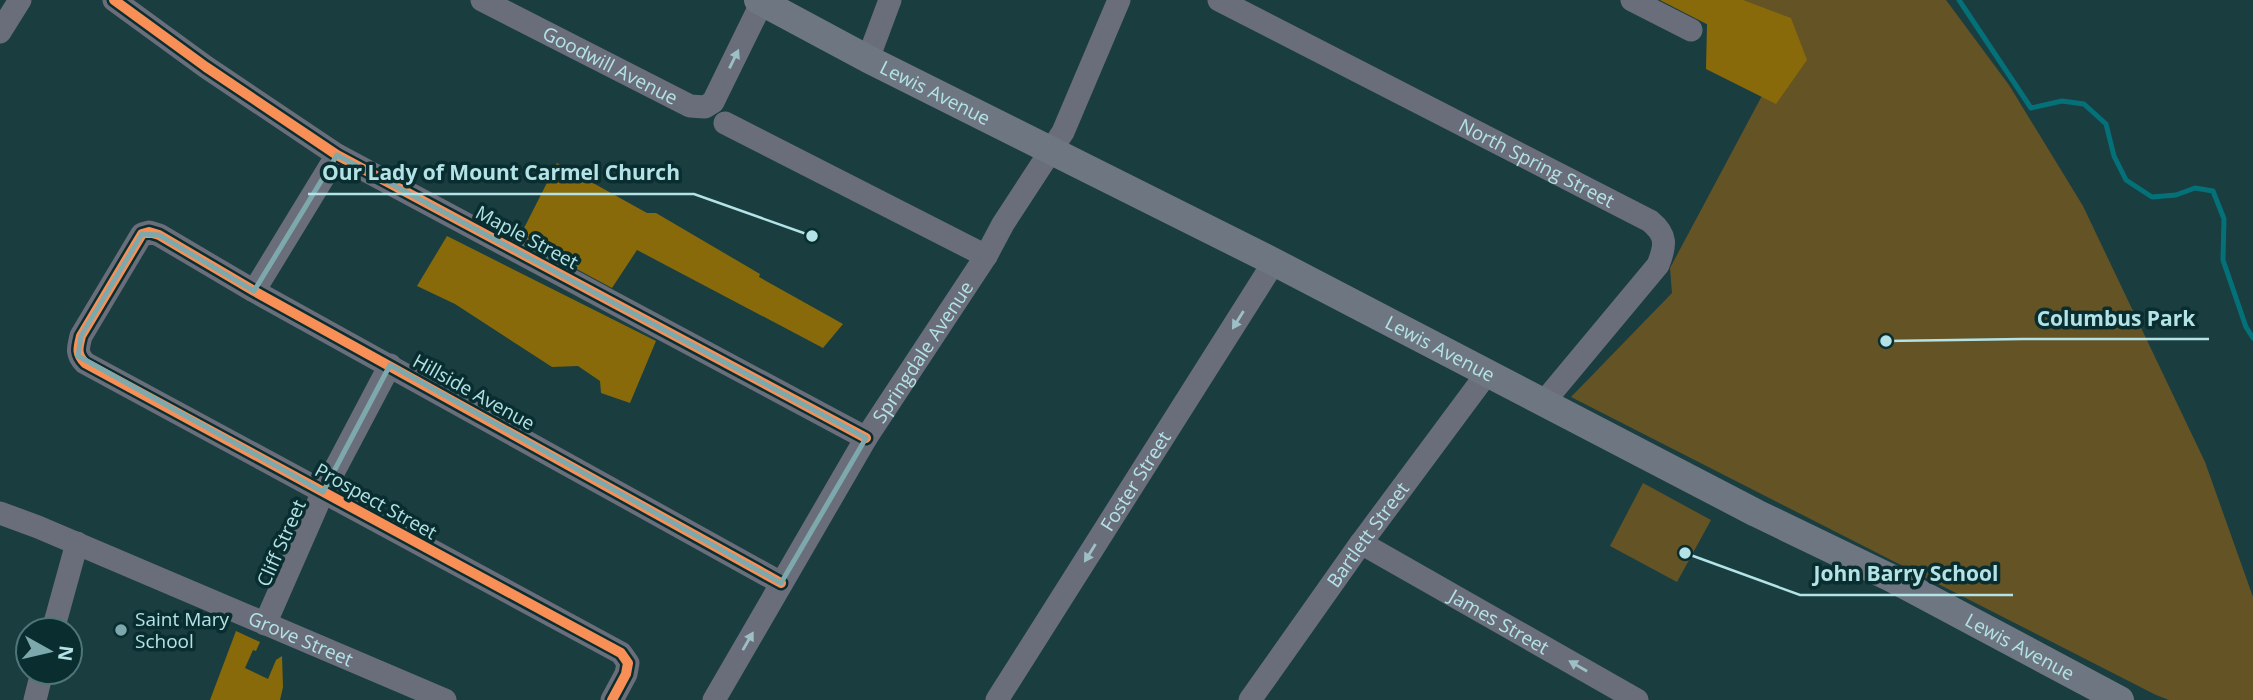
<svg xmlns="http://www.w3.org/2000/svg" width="2253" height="700" font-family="'Open Sans',sans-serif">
<rect width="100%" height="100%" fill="#1a3d40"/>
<g fill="#645324">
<path d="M 1660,0 L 1946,0 L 2009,85 L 2083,206 L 2205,462 L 2253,597 L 2253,700 L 2169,700 L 2156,695 L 1571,397 L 1672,293 L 1670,268 L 1780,62 Z"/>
<path d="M 1643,483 L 1711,520 L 1677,582 L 1610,546 Z"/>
</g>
<g fill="#886a0b">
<path d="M 1660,0 L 1743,0 L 1791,18 L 1807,60 L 1776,104 L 1706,69 L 1707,24 Z"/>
<path d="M 557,163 L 647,213 L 656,213 L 760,274 L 759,277 L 843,324 L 823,348 L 637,250 L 612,288 L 519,238 Z"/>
<path d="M 447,236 L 656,341 L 630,403 L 601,393 L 600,381 L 578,366 L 552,367 L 455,304 L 417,286 Z"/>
<path d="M 236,631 L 260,642 L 256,651 L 253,650 L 245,668 L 268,679 L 276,660 L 282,656 L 283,687 L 280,700 L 210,700 Z"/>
</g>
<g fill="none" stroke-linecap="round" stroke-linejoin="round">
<path stroke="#047179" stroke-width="5" d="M 1959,0 L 2031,108 L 2062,101 L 2084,104 L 2106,124 L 2114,156 L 2126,180 L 2152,197 L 2176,195 L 2195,188 L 2213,191 L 2224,219 L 2223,260 L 2246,327 L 2253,338"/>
<g stroke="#6a6e7b" stroke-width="23">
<path d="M 114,0 L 206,67 L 337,155 L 866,438"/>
<path id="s1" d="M 482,0 L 690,106 L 705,107 L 713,102 L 762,2"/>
<path id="s2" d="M 1219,0 L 1650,221 C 1667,235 1666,245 1658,265 L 1543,403"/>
<path d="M 1632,0 L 1691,30"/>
<path d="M 0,32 L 20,0"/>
<path d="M 868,59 L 890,0"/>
<path d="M 725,123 L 986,256"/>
<path d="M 254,291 L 337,155"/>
<path id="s3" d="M 0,513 L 38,527 L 445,700"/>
<path id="s4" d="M 1361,543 L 1637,700"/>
<path d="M 265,624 L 323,492 L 390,365"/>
<path d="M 53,630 L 77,543"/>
<path d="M 35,700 L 42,672"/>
<path d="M 612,700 L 626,674 L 628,663 L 621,653 L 85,363 C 76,354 78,348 81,336 L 142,234 L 149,232 L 159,235 L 254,291 L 781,583"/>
<path id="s5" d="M 714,700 L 866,438 L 986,256 L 1003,224 L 1063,132 L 1119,0"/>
<path id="s6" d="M 997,700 L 1274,262"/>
<path id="s7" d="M 1250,700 L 1361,543 L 1488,372"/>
</g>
<path stroke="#6e7781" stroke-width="28" id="s8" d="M 758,0 L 868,59 L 1274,262 L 1756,513 L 1891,578 L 2120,700"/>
<defs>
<g id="cycleway">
<path d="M 114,0 L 206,67 L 337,155 L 866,438"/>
<path d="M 612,700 L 626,674 L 628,663 L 621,653 L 85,363 C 76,354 78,348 81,336 L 142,234 L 149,232 L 159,235 L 254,291 L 781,583"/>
</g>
</defs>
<use href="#cycleway" stroke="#0a2d30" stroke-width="15"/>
<use href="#cycleway" stroke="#f78f57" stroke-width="10"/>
</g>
<defs><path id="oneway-solid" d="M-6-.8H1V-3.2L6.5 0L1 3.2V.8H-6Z" transform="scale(1.75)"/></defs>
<g fill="#9dc0c7">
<use href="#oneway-solid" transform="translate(734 59) rotate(-64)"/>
<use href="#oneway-solid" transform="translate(1238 320) rotate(122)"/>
<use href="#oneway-solid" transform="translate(1090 553) rotate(122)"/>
<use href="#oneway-solid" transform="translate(748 641) rotate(-60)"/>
<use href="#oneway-solid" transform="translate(1578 666) rotate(-150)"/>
</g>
<path fill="none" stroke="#7da9ad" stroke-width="5" stroke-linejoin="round" d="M 337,155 L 866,438 L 781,583 L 390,365 L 323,492 L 78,356 L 81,336 L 142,234 L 159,235 L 254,291 Z"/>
<circle fill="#7da9ad" stroke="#0a2d30" stroke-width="2.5" cx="121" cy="630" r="7"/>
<g text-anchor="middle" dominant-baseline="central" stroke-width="7" stroke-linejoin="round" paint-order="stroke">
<g font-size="19" fill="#b3e3e7" stroke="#0a2d30">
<text stroke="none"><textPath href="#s1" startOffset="144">Goodwill Avenue</textPath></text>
<text stroke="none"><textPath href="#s8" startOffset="200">Lewis Avenue</textPath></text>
<text stroke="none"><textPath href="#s2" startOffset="357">North Spring Street</textPath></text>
<text transform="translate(527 237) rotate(28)">Maple Street</text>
<text stroke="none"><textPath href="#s8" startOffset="766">Lewis Avenue</textPath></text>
<text stroke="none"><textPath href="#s5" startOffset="406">Springdale Avenue</textPath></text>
<text transform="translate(474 392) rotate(29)">Hillside Avenue</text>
<text stroke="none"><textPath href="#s6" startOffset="259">Foster Street</textPath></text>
<text transform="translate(376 501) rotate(29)">Prospect Street</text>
<text stroke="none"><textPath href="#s7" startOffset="203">Bartlett Street</textPath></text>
<text transform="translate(281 543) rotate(-66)">Cliff Street</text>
<text stroke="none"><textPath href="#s4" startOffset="159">James Street</textPath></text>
<text stroke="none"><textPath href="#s3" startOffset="326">Grove Street</textPath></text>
<text stroke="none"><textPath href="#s8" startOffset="1418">Lewis Avenue</textPath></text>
</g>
<g font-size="19" fill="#b3e3e7" stroke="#0a2d30" text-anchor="start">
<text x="135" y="619">Saint Mary<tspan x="135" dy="22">School</tspan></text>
</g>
</g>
<path fill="none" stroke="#b3e3e7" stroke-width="2.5" d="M812 236L694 194H308M1886 341L2023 339H2209M1685 553L1800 595H2013"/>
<g fill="#b3e3e7" stroke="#0a2d30" stroke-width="2.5">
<circle cx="812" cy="236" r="7"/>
<circle cx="1886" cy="341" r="7"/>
<circle cx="1685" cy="553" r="7"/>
</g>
<g font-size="21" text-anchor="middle" font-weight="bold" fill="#b3e3e7" stroke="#0a2d30" stroke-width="7" stroke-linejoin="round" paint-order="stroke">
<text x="501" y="180">Our Lady of Mount Carmel Church</text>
<text x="2116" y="326">Columbus Park</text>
<text x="1906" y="581">John Barry School</text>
</g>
<g transform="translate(49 651) rotate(98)"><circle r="33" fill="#0a2d30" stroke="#4e7679" stroke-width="2"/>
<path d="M0-5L12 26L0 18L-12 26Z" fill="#7da9ad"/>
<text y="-10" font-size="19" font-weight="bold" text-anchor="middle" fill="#b3e3e7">N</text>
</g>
</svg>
